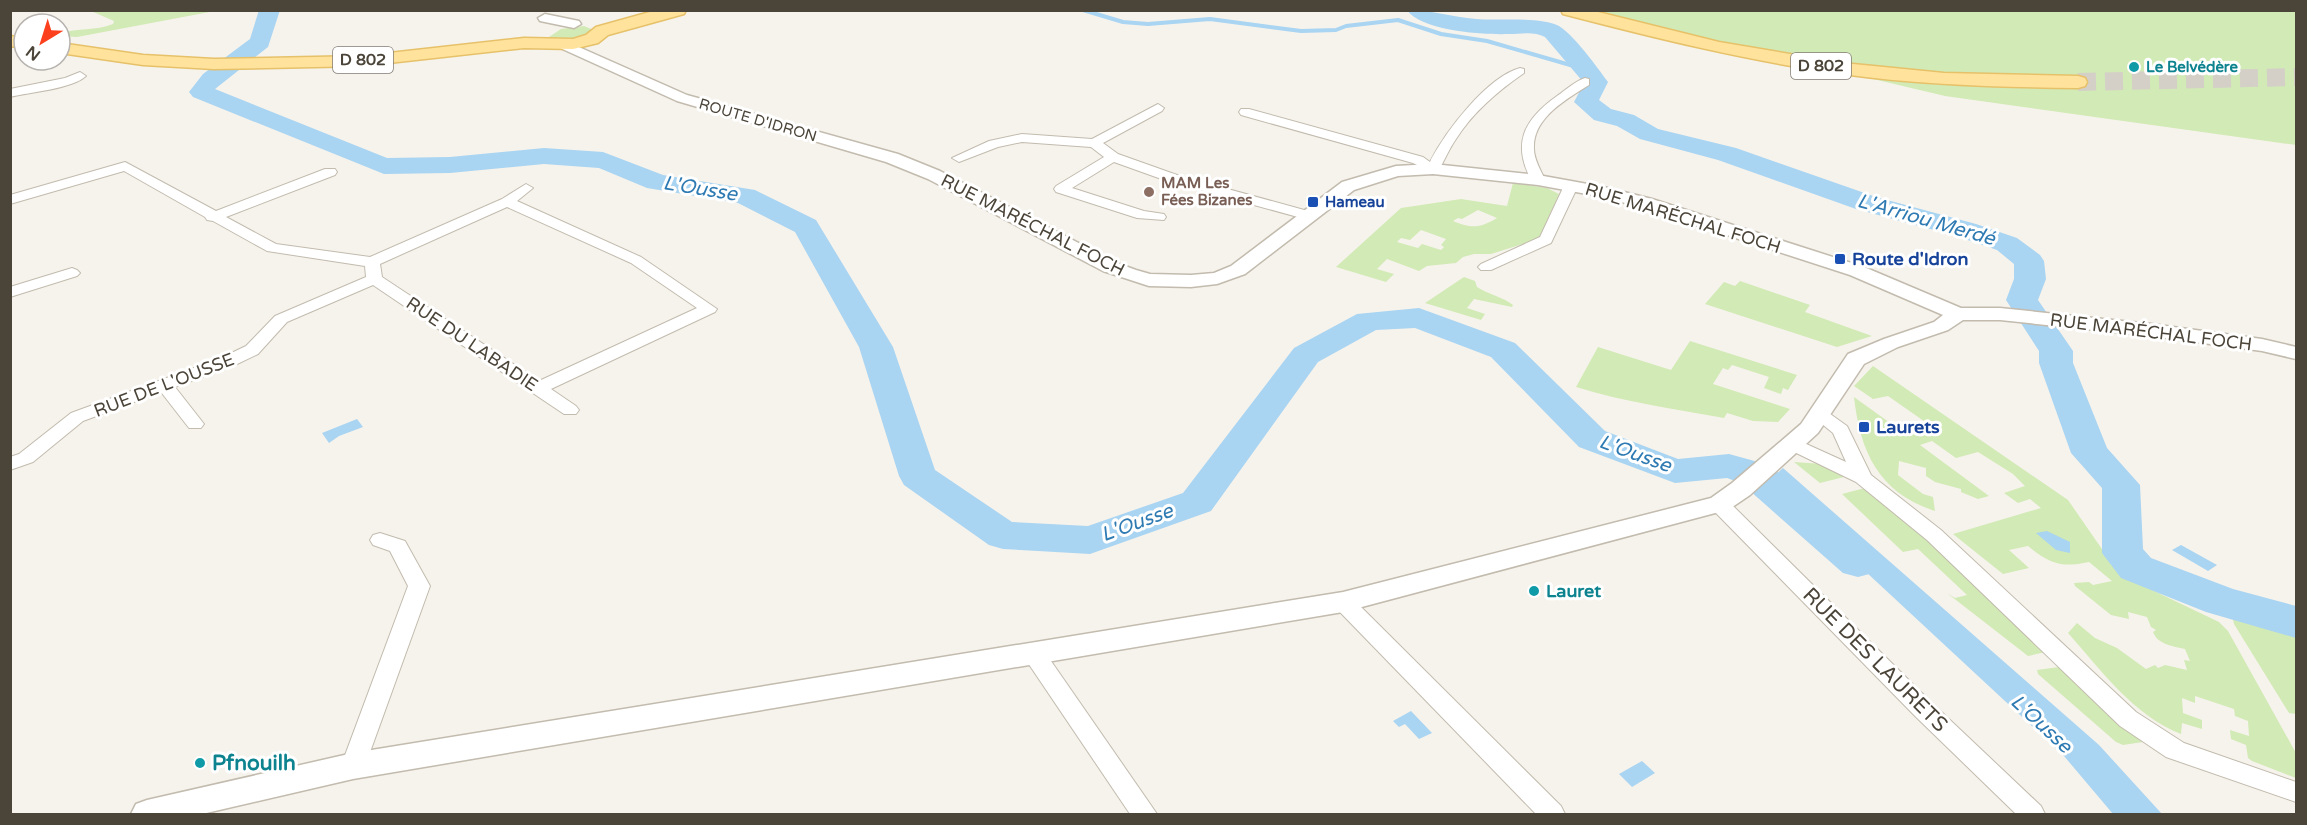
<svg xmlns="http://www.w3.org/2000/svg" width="2307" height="825" font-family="'Varela Round',sans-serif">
<rect width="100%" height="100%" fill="#f6f3ec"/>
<g fill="#d2eab5" fill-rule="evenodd">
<path d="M 91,11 L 215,11 L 77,37 L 60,36 L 60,33 C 78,28 95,31 113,24 L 114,21 Z"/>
<path d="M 1586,11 L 2296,11 L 2296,145 L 1945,96 Z"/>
<path d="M 584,26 L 596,31 L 581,40 L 550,39 L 549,37 L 561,29 Z"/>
<path d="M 1513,183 L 1547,188 L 1559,194 L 1539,239 L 1491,254 L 1474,254 L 1463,257 L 1456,263 L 1427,266 L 1419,271 L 1387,259 L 1377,269 L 1394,274 L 1386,282 L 1336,267 L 1401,208 L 1461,199 L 1507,206 ZM 1478,210 L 1497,218 C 1480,228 1472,229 1453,221 L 1458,218 L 1462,219 ZM 1421,230 L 1446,239 L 1441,245 L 1444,247 L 1441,250 L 1422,244 L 1418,248 L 1397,242 L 1401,238 L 1410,240 Z"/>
<path d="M 1464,277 L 1475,281 L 1477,287 C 1488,294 1503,297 1513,305 L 1512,307 L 1474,299 L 1467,308 L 1485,314 L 1481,320 L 1425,303 Z"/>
<path d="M 1740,281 L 1810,305 L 1805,312 L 1872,336 L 1837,347 L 1705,304 L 1724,282 L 1735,286 Z"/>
<path d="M 1690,341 L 1797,375 L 1788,390 L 1783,388 L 1781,394 L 1764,388 L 1769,377 L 1732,365 L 1728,370 L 1723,368 L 1713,384 L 1790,409 L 1778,422 L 1753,421 L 1727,413 L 1724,418 C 1675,409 1624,402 1576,387 L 1598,347 L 1671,370 Z"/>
<path d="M 1873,366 L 2068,500 L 2104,552 L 2129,579 L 2219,622 L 2228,631 L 2296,753 L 2296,778 L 2252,761 L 2248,758 L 2246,745 L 2231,739 L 2230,730 L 2249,736 L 2248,721 L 2235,716 L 2234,709 L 2195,696 L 2195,703 L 2182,698 L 2183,713 L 2202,720 L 2202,729 L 2182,723 L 2181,734 C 2133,715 2102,671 2068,633 L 2077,623 L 2095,638 L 2117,648 L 2146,669 L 2155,665 L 2158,668 L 2165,665 L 2187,670 L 2184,660 L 2190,661 L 2185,649 C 2173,646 2158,645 2153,632 L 2156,630 L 2151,627 L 2147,617 L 2128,612 L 2129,619 L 2111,615 L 2075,586 L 2074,583 L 2089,582 L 2093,585 L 2112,581 L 2089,562 C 2062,568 2050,564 2028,546 L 2009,550 L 2029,568 L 2003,574 L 1953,534 L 2041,508 L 2030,499 L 2018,503 L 2004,493 L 2025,486 L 2013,474 L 1978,452 L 1956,458 L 1932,441 L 1920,445 L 1989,496 L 1978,499 L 1961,492 L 1961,489 L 1935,482 L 1926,476 L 1926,468 L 1899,461 L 1898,475 L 1923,494 L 1933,497 L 1935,511 C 1879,493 1860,452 1854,397 L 1897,428 L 1908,425 L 1917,432 L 1931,426 L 1888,396 L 1873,399 L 1854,386 Z"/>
<path d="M 1794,462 L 1823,464 L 1848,476 L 1820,483 Z"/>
<path d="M 1865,488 L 1950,560 L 2046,652 L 2028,656 L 1947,593 L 1955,598 L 1967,595 L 1918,549 L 1903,552 L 1842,494 Z"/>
<path d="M 2232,615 L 2296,633 L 2296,714 L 2289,713 L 2234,624 Z"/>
<path d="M 2059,667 L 2143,742 L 2123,745 L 2116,742 L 2038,674 L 2037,670 Z"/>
</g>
<g fill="#a9d4f2">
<path d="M 357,419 L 363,427 L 339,436 L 329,443 L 322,433 Z"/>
<path d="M 1783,468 L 2099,745 L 2162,814 L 2113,814 L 2064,756 L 1809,519 L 1757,491 Z"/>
<path d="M 2047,531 L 2070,542 L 2070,553 L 2056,550 L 2036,533 Z"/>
<path d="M 2181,545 L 2217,565 L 2208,571 L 2172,550 Z"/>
<path d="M 1411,711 L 1432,733 L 1419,739 L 1405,724 L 1399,727 L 1393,721 Z"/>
<path d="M 1642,761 L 1655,773 L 1632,787 L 1619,774 Z"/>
</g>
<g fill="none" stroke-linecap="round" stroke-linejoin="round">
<path stroke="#a9d4f2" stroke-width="4" d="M 1083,10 L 1123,22 L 1148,24 L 1210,19 L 1301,31 L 1336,30 L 1346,26 L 1398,20 L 1441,34 L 1487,41 L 1584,69"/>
<g fill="#a9d4f2" fill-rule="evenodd">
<path d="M 259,10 L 280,10 L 268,47 L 215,89 L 387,158 L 450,157 L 544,148 L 603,152 L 663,175 L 755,190 L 816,220 L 893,347 L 935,470 L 1012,522 L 1088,526 L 1183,493 L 1294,348 L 1357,314 L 1419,308 L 1515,343 L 1605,431 L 1678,459 L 1729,454 L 1769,465 L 1873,553 L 1879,563 L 1873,573 L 1858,577 L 1843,573 L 1741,483 L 1727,478 L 1675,483 L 1579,447 L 1491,357 L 1415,328 L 1376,330 L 1318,362 L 1211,511 L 1090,554 L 1003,549 L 989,545 L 904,485 L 899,476 L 859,347 L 795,232 L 738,203 L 647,188 L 599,168 L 544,164 L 450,173 L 384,174 L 193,97 L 189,92 L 203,74 L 250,39 Z"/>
<path d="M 1407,10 C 1431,10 1452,17 1476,19 C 1498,21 1540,16 1559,26 C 1574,35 1597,67 1608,82 L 1599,100 L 1611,109 L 1634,115 L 1658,129 L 1736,148 L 1876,197 L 1976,224 L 2017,238 L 2040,255 L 2044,261 L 2046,279 L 2038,300 L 2073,351 L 2073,363 L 2107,448 L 2140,485 L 2143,549 L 2151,558 L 2233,589 L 2296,606 L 2296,638 L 2206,612 L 2121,578 L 2102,553 L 2102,488 L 2071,453 L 2039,363 L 2039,351 L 2006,300 L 2014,279 L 2014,264 L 1997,250 L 1956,236 L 1856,209 L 1718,160 L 1640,139 L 1617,126 L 1594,120 L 1574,102 L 1584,83 L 1545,37 C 1534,31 1521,34 1509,34 C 1484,35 1421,31 1407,10 Z"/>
</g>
<path stroke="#d4d0c8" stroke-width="18" stroke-dasharray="18 9" stroke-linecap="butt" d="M 2078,82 L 2296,77"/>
<defs>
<g id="minor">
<path d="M 1520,68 L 1524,69 L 1524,73 C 1498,91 1473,112 1456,139 C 1449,149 1444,161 1438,172 L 1433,173 L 1413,163 L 1241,115 L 1239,112 L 1241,109 L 1249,109 L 1423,157 L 1430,162 C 1445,132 1487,77 1520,68 Z"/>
<path d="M 80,72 L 86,76 C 72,89 30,92 10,97 L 10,89 L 65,78 Z"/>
<path d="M 1585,78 L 1589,79 L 1589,85 C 1567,99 1532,118 1534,149 C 1534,160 1541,170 1545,180 L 1538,184 L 1533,183 C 1511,145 1523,120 1557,96 C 1566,90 1575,81 1585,78 Z"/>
<path d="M 1158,104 L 1164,108 L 1162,111 L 1103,143 L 1118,154 L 1177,175 L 1315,213 L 1317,216 L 1315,219 L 1305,219 L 1167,181 L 1114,162 L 1072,188 L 1144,211 L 1164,214 L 1166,217 L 1164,220 L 1137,218 L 1056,192 L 1054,189 L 1056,186 L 1104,157 L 1091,147 L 1022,142 L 998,147 L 959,162 L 952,158 L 989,141 L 1022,134 L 1092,139 Z"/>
<path d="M 125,162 L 216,211 L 325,169 L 335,169 L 337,172 L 335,175 L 226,217 L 276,244 L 370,257 L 502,199 L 526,184 L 533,188 L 517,201 L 641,257 L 717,309 L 715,312 L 551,389 L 576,406 L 579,410 L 576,414 L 564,414 L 373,285 L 287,322 L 258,354 L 233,366 L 175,387 L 204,424 L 201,428 L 189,428 L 161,392 L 83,421 L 33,462 L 10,470 L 10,457 L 19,454 L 71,413 L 221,358 L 246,346 L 275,316 L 366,277 L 365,266 L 267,251 L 213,221 L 207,220 L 205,217 L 124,171 L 10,204 L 10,195 ZM 507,207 L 631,263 L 697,308 L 539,381 L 382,277 L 380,264 Z"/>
<path d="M 1568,181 L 1573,182 L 1576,190 L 1551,243 L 1491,270 L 1481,270 L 1478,267 L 1481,264 L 1540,237 L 1562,190 L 1561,185 Z"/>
<path d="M 72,268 L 77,270 L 80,273 L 77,276 L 10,297 L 10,287 Z"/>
<path d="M 1820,410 L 1826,411 L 1847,426 L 1871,475 L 1941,530 L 2136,712 L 2184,743 L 2296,782 L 2296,802 L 2166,757 L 2120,726 L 1927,540 L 1856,482 L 1786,448 L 1784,444 L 1786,440 L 1793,438 L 1846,462 L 1833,433 L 1811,415 L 1814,411 Z"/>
<path d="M 1719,498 L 1726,499 L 1931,702 L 2041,806 L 2045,814 L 2016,814 L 1915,716 L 1712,509 L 1709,504 L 1712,499 Z"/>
<path d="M 380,533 L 405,541 L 430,586 L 365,766 L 362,773 L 353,776 L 344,773 L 341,766 L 408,586 L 390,551 L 373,545 L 370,540 L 373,535 Z"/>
<path d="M 1343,594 L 1351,597 L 1561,806 L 1565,814 L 1536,814 L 1335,607 L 1332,602 L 1335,597 Z"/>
<path d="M 1034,646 L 1042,648 L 1157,814 L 1130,814 L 1026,660 L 1023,654 L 1026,648 Z"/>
</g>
<g id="tertiary">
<path d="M 545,14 L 579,21 L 581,24 L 574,28 L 540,21 L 538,18 Z"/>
<path d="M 563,40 L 687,95 L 898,154 L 940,171 L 1117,263 L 1136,270 L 1150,274 L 1191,275 L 1214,273 L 1231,266 L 1342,182 L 1396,166 L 1433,164 L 1538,175 L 1604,187 L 1652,199 L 1864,267 L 1961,308 L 2000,308 L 2151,324 L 2262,339 L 2296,347 L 2296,359 L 2262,351 L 2151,336 L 2000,320 L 1963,320 L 1948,330 L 1898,347 L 1864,364 L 1818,433 L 1750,495 L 1728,510 L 1719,512 L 1343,612 L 353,779 L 202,814 L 131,814 L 136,804 L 147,800 L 353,753 L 1343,592 L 1711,498 L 1732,483 L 1801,424 L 1848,354 L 1884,339 L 1934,322 L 1943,315 L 1850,275 L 1640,207 L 1603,197 L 1538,185 L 1433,174 L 1398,176 L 1354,190 L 1245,274 L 1217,284 L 1191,287 L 1149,286 L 1103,271 L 928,179 L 886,162 L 677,101 L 558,47 L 556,44 L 558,41 Z"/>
</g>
<g id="primary">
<path d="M 657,10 L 686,10 L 684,14 L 608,35 L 598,43 L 573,49 L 524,48 L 362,66 L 214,69 L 143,65 L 60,53 L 60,43 L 143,55 L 214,59 L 362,56 L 524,38 L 573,39 L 586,35 L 596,27 Z"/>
<path d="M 1561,10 L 1590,10 L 1719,42 L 1843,63 L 1944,73 L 2078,76 L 2085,78 L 2087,82 L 2085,86 L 2078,88 C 1999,87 1921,85 1842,74 C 1748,61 1655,38 1563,14 Z"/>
<path d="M 10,36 L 24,38 L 24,48 L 10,46 Z"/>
</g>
</defs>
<use href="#minor" stroke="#c2bbae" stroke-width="2"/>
<use href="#tertiary" stroke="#c2bbae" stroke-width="3"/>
<use href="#primary" stroke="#e6c16a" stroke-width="3"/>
<use href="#minor" fill="#fff" fill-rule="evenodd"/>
<use href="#tertiary" fill="#fff" fill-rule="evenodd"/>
<use href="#primary" fill="#ffe39c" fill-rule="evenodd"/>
</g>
<g fill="#0f9aa8" stroke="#fff" stroke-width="2">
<circle cx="2134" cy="67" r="6"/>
<circle cx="1534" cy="591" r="6"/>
<circle cx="200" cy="763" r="6"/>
</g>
<circle fill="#8d6e63" stroke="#fff" stroke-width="2" cx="1149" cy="192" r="6"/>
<g fill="#1a4fb4" stroke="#fff" stroke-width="2">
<rect x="1307" y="196" width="12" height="12" rx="3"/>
<rect x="1834" y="253" width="12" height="12" rx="3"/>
<rect x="1858" y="421" width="12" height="12" rx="3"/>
</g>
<g text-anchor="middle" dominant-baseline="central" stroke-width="6" stroke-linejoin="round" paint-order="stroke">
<g font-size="15" font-weight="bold" fill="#0d838f" stroke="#fff" text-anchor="start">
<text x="2146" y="67">Le Belvédère</text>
</g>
<g font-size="15" fill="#4b4439" stroke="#fff">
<text transform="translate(758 120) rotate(16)">ROUTE D'IDRON</text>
</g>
<g font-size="15" font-weight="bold" fill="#785e54" stroke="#fff" text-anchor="start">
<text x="1161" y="183">MAM Les<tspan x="1161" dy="17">Fées Bizanes</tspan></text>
</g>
<g font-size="15" font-weight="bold" fill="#164399" stroke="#fff" text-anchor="start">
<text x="1325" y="202">Hameau</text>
</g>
<g fill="#fff" stroke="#817c74" stroke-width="1.5">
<rect x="333" y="47" width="60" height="26" rx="4.5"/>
<rect x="1791" y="53" width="60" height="26" rx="4.5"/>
</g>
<g font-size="16" font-weight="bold" fill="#4b4439">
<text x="363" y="60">D 802</text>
<text x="1821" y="66">D 802</text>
</g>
<g font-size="18" fill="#4b4439" stroke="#fff">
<text transform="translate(1683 218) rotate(17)">RUE MARÉCHAL FOCH</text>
<text transform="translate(1033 225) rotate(27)">RUE MARÉCHAL FOCH</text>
<text transform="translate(2151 332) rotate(7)">RUE MARÉCHAL FOCH</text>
<text transform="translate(472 344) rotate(34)">RUE DU LABADIE</text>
<text transform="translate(164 385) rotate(-21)">RUE DE L'OUSSE</text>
</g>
<g font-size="18" font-weight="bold" fill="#164399" stroke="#fff" text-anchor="start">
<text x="1852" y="259">Route d'Idron</text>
<text x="1876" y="427">Laurets</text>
</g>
<g font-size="18" font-weight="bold" fill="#0d838f" stroke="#fff" text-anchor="start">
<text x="1546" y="591">Lauret</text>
</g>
<g font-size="20" font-style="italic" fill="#2e7ab2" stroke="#fff">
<text transform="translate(700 189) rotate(9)">L'Ousse</text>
<text transform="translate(1926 220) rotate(16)">L'Arriou Merdé</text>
<text transform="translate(1635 454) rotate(20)">L'Ousse</text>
<text transform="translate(1137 523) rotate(-20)">L'Ousse</text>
<text transform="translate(2041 724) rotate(43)">L'Ousse</text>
</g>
<g font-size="21" fill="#4b4439" stroke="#fff">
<text transform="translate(1875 660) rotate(45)">RUE DES LAURETS</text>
</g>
<g font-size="21" font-weight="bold" fill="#0d838f" stroke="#fff" text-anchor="start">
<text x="212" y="763">Pfnouilh</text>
</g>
</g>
<rect width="2307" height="825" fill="none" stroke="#4b4439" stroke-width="24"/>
<g transform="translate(42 42) rotate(218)"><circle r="28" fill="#ffffff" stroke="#b7b4b0" stroke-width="1.5"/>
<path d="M0-4.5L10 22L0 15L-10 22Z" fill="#fc3f1d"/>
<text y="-9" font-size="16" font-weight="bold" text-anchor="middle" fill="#4b4439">N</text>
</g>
</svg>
